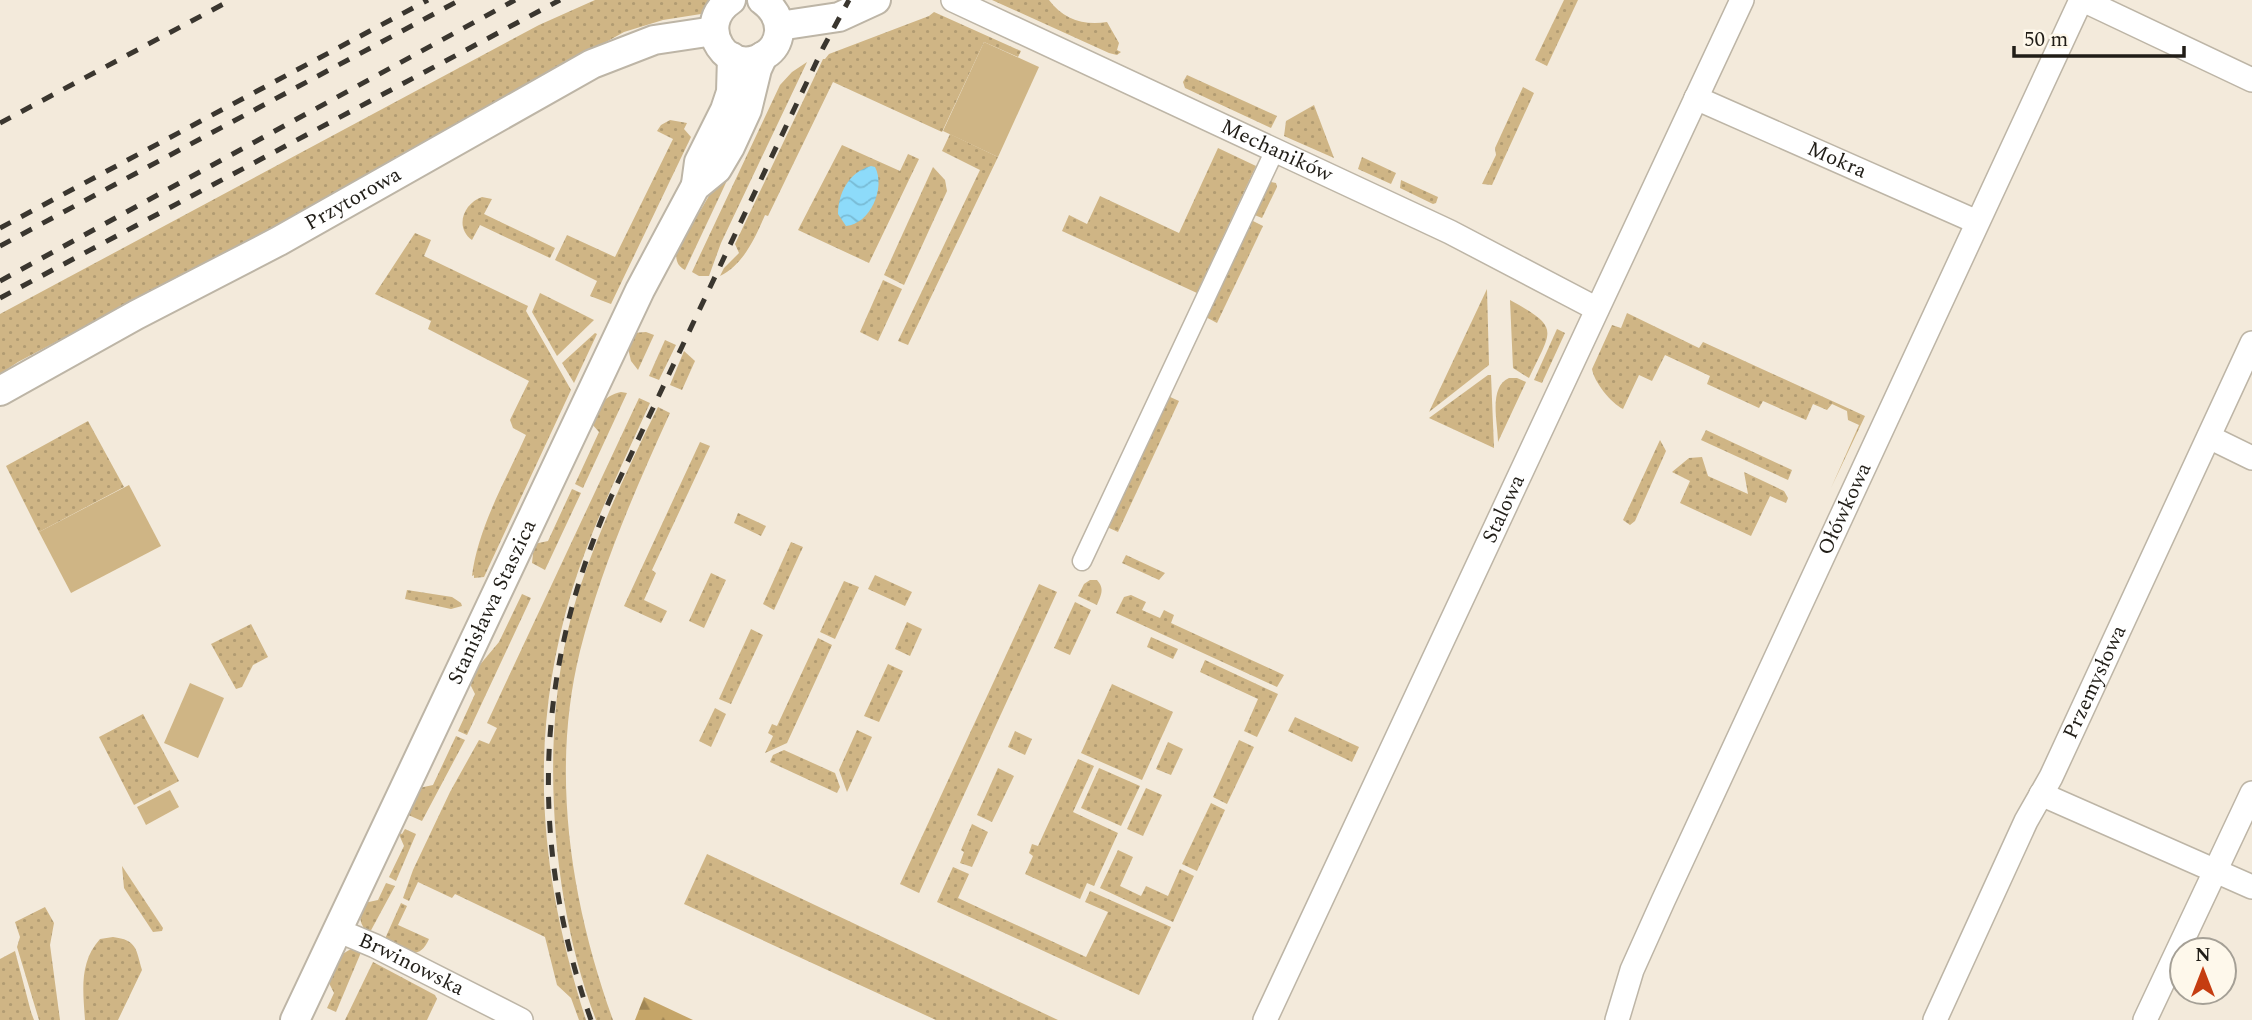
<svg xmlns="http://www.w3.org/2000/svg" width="2252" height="1020" font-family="Spectral,serif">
<defs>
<pattern id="green-dots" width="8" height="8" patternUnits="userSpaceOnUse" patternTransform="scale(1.75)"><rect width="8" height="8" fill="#cfb585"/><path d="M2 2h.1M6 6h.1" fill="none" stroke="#b19b72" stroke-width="1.8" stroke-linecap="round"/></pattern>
<pattern id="forest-firs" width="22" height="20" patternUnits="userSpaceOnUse" patternTransform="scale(1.75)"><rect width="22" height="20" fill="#c5a568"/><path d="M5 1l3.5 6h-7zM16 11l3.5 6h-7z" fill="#a08655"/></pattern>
<pattern id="water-waves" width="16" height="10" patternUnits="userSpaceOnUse" patternTransform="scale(1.75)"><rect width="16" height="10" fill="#8ddbfa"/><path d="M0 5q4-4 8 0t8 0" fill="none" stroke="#79bcd6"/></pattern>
</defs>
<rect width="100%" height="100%" fill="#f3eadb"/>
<g fill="url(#green-dots)">
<path d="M 595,0 L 716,0 L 701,14 L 663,20 L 624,32 L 287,220 L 18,362 L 0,374 L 0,314 L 539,25 Z"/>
<path d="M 992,0 L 1049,0 C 1063,19 1084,26 1107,22 L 1119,43 L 1117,50 L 1121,52 L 1117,55 L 1109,53 Z"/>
<path d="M 1564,0 L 1578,0 L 1547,66 L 1535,60 Z"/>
<path d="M 934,12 L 1021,51 L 1018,57 L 984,42 L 942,132 L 833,82 L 768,216 L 765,215 C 755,238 744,264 720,276 L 724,268 L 739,253 L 735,244 L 823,59 L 825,59 L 829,54 L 929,16 Z"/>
<path d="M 807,62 L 721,243 L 709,276 L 699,276 L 692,272 L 780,85 L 792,72 Z"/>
<path d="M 1187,75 L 1277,116 L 1271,128 L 1185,88 L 1183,82 Z"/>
<path d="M 1523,87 L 1534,93 L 1492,185 L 1482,184 L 1496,155 L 1495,148 Z"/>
<path d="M 1314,105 L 1334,158 L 1284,136 L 1286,121 Z"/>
<path d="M 762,106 L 685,270 C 677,266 675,259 677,250 Z"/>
<path d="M 670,120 L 687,123 L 684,129 L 691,137 L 611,304 L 590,296 L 597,281 L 555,260 L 567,235 L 615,257 L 673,139 L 657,131 L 661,125 Z"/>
<path d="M 950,134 L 998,157 L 908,345 L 898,341 L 980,170 L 942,151 Z"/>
<path d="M 842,145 L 900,171 L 908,154 L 919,159 L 869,263 L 798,230 Z"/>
<path d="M 1218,148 L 1256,166 L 1197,293 L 1062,231 L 1069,215 L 1087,224 L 1100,196 L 1179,233 Z"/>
<path d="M 1362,157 L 1396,173 L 1391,184 L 1358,169 Z"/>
<path d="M 933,167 L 945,180 L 947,191 L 904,285 L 884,275 Z"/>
<path d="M 1401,180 L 1438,197 L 1436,203 L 1433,204 L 1400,188 Z"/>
<path d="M 1271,182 L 1276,183 L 1277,187 L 1262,218 L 1252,214 L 1265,188 Z"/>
<path d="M 482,197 L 492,199 L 484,214 L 555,248 L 550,258 L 480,225 L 472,240 C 454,227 464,203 482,197 Z"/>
<path d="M 1251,220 L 1263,226 L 1217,323 L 1204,316 Z"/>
<path d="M 415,233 L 431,240 L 424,256 L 528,306 L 526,311 L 571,390 L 484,577 L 474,578 L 474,575 L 472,576 C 478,527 506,480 526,435 L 513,428 L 510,420 L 529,381 L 428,329 L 431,321 L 375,294 Z"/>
<path d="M 883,280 L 902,289 L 878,341 L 860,332 Z"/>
<path d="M 1487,289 L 1489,365 L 1429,412 Z"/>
<path d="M 540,293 L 594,320 L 557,356 L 532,312 Z"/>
<path d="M 1510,300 C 1561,328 1552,329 1529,378 L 1513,368 Z"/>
<path d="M 1627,313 L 1699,348 L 1703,342 L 1865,416 L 1831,488 L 1859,425 L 1848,420 L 1847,411 L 1832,404 L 1827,410 L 1813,404 L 1806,420 L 1763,401 L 1759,408 L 1707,384 L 1710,376 L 1665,355 L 1652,381 L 1639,375 L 1623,409 C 1611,403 1594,382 1592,369 L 1612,325 L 1621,328 Z"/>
<path d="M 1557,329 L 1565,333 L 1542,383 L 1534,380 Z"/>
<path d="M 646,332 L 654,335 L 638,370 L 631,361 L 627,344 L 633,333 Z"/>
<path d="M 595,333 L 597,334 L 574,383 L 562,363 Z"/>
<path d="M 665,340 L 676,345 L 659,380 L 649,376 Z"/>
<path d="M 684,351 L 695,361 L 682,390 L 670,385 Z"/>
<path d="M 1488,375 L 1491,375 L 1494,448 L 1429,418 Z"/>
<path d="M 1509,378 L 1517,378 L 1526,382 L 1498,442 C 1498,423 1488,387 1509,378 Z"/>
<path d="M 621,392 L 627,393 L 583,488 L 575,484 L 599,432 L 591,423 C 598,407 603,396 621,392 Z"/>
<path d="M 1168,396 L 1179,401 L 1118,532 L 1107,527 Z"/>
<path d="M 639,398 L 650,403 C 622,465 592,526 572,590 C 527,740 539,873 586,1020 L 579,1020 L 571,998 L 557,985 L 545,937 L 455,894 L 452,898 L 418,882 L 409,901 L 403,898 L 413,870 L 450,792 L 479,740 L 489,744 L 497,728 L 487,723 Z"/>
<path d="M 658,407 L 670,413 C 635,490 601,568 580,651 C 550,773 571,903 613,1020 L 596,1020 C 548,894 537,716 580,587 C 601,525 629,466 658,407 Z"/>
<path d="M 88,421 L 124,487 L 39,532 L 6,466 Z"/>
<path d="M 1706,430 L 1792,470 L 1788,480 L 1701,440 Z"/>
<path d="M 1660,440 L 1666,451 L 1635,521 L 1630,525 L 1623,520 Z"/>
<path d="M 700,442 L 710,446 L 652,570 L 656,573 L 644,600 L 667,611 L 661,623 L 624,606 Z"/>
<path d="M 1702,457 L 1708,476 L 1748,494 L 1744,472 L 1784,491 L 1788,498 L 1786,503 L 1770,496 L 1751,536 L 1680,503 L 1690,481 L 1672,472 L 1689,458 Z"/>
<path d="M 572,489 L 581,493 L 545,570 L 532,563 L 534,544 L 548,541 Z"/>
<path d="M 738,513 L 766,526 L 761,536 L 734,523 Z"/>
<path d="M 791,542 L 803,547 L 774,610 L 763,604 Z"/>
<path d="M 1126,555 L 1165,573 L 1159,580 L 1122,563 Z"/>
<path d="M 711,573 L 726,580 L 704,628 L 689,621 Z"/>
<path d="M 875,575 L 912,592 L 905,606 L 868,589 Z"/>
<path d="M 1090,580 L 1097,580 C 1105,589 1101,595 1097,605 L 1078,596 L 1084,584 Z"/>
<path d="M 844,581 L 859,587 L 835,639 L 820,632 Z"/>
<path d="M 1039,584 L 1057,592 L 919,893 L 900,884 Z"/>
<path d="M 407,590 L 452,597 L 461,603 L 462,606 L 451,609 L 405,599 Z"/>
<path d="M 522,594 L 531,598 L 467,735 L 458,731 L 475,694 L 469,682 L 473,673 L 499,642 Z"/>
<path d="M 1131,595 L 1146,602 L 1142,610 L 1160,618 L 1164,610 L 1174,615 L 1171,623 L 1284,675 L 1277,687 L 1116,613 L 1124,597 Z"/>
<path d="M 1075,602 L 1091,610 L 1070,655 L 1054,648 Z"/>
<path d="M 907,622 L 922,629 L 910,656 L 895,649 Z"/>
<path d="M 251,624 L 268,657 L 253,665 L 242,687 L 236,689 L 211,644 Z"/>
<path d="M 751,629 L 763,635 L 731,704 L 719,699 Z"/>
<path d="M 1151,637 L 1178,649 L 1173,659 L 1147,647 Z"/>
<path d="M 818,638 L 832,645 L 787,743 L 765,753 L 773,736 L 768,733 L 772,724 L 777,726 Z"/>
<path d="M 1205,660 L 1278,694 L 1257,737 L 1244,731 L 1258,699 L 1200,672 Z"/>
<path d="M 888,664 L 903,671 L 879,722 L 864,716 Z"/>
<path d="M 1112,684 L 1173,712 L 1142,780 L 1081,753 Z"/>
<path d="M 715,708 L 726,714 L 711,747 L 699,741 Z"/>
<path d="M 143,714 L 179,781 L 134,805 L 99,737 Z"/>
<path d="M 1295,717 L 1359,747 L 1352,762 L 1288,731 Z"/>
<path d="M 857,730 L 872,737 L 847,792 L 839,770 Z"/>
<path d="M 1015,731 L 1032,739 L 1025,755 L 1008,747 Z"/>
<path d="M 456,736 L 465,740 L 422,821 L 406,814 L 419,788 L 433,785 Z"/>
<path d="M 1239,740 L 1254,747 L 1227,804 L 1213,797 Z"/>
<path d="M 1168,742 L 1183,749 L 1171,775 L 1156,769 Z"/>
<path d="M 784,750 L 835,773 L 840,787 L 837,793 L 770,762 L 773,755 Z"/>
<path d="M 1078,759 L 1094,766 L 1073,812 L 1118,833 L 1094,886 L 1087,883 L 1080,899 L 1025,874 L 1033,856 L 1029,853 L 1032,844 L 1038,846 Z"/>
<path d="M 998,768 L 1014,776 L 992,822 L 977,815 Z"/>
<path d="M 1099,768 L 1140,786 L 1121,826 L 1081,808 Z"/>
<path d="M 1146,788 L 1162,795 L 1143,836 L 1127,829 Z"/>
<path d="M 1211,803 L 1225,810 L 1197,871 L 1182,864 Z"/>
<path d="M 972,824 L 988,832 L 972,867 L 960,863 L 964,852 L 961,850 Z"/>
<path d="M 405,829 L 416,834 L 396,881 L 389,877 L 404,846 L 398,832 L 402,834 Z"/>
<path d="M 1118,850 L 1133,857 L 1120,886 L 1141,896 L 1146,886 L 1168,896 L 1180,869 L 1194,876 L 1173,922 L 1100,888 Z"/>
<path d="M 707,854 L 1058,1020 L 936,1020 L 684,904 Z"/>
<path d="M 122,866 L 163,928 L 162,931 L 153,932 L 124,888 Z"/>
<path d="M 953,867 L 969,874 L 958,898 L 1086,957 L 1108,912 L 1085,902 L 1090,891 L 1171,927 L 1139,995 L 937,902 Z"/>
<path d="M 386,883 L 395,886 L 369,934 C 359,924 358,916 364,903 L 378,900 Z"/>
<path d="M 401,903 L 407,906 L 398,925 L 429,939 C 418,964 403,949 384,941 Z"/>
<path d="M 45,907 L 54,923 L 50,945 L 60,1020 L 39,1020 L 17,947 L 20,937 L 15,922 Z"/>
<path d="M 113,937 C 137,940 136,949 142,970 L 118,1020 L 85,1020 C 83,991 79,962 100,939 Z"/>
<path d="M 357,948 L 362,950 L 336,1012 L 327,1008 L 334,993 L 328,981 C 335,965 338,951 357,948 Z"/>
<path d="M 15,951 L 31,1012 L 34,1020 L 0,1020 L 0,959 Z"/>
<path d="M 373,962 L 435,995 L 437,999 L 427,1020 L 345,1020 Z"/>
</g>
<path fill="url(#forest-firs)" d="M 644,997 L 693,1020 L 635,1020 Z"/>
<g fill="#cfb585">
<path d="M 984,42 L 1039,67 L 998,157 L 943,131 Z"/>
<path d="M 129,485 L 161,546 L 71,593 L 39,532 Z"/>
<path d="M 190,683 L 224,698 L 198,758 L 164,743 Z"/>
<path d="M 170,790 L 179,807 L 146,825 L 137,807 Z"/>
</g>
<path fill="url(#water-waves)" d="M 871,166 L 875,167 C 886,188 870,224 846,226 L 838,214 C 838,193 849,172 871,166 Z"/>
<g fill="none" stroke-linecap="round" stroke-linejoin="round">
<defs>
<path id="pedestrian" d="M 1082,561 L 1275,150"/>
<g id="minor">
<path id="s1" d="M 953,0 L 1450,232 L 1597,309"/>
<path d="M 2083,0 L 2252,80"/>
<path id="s2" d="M 1696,98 L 1977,222"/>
<path d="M 2209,437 L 2252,458"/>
<path d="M 2041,794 L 2252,887"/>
<path id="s3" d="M 337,930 L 375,946 L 521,1020"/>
<path id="s4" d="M 1265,1020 L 1742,0"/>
<path id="s5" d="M 1617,1020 L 1632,970 L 1663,901 L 2081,0"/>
<path id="s6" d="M 1935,1020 L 2026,821 L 2051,777 L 2252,343"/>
<path d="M 2145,1020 L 2252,793"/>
</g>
<g id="tertiary">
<path d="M 731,0 C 692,26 729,80 765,55 C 773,50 778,42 779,32 C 780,18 773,8 762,0"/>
<path d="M 779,26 L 839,17 L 876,0"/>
<path d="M 696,184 L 699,162 L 725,110 L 731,92 L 732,57"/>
<path id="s7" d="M 0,391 L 136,315 L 279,241 L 592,64 L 654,40 L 714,31"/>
<path id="s8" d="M 295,1020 L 640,290 L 695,187 L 717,169 L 730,147 L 747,110 L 757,69 L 763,56"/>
</g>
</defs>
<use href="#pedestrian" stroke="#bdb5a6" stroke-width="21"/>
<use href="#minor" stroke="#bdb5a6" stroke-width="26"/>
<use href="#tertiary" stroke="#bdb5a6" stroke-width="32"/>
<use href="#pedestrian" stroke="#fff" stroke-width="18"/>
<use href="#minor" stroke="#fff" stroke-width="23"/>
<use href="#tertiary" stroke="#fff" stroke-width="28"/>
<g stroke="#3a362f" stroke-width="5" stroke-dasharray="12 12" stroke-linecap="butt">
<path d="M 0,123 L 231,0"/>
<path d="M 0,228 L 428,0"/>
<path d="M 0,246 L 460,0"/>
<path d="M 0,281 L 515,0"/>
<path d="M 0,298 L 560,0"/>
<path d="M 591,1020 C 528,842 535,670 611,497 L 823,48 L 849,0"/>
</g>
</g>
<g text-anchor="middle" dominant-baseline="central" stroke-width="6" stroke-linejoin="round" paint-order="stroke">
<g font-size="21" fill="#201d17" stroke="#fef8eb">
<text stroke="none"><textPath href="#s1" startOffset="357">Mechaników</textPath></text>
<text stroke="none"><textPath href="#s2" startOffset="154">Mokra</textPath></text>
<text stroke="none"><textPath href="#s7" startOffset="402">Przytorowa</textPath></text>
<text stroke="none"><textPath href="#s5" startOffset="560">Ołówkowa</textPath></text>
<text stroke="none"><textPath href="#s4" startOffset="564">Stalowa</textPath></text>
<text stroke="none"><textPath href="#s8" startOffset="462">Stanisława Staszica</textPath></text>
<text stroke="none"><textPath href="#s6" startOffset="374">Przemysłowa</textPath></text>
<text stroke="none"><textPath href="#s3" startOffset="82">Brwinowska</textPath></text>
</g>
</g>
<g transform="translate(2203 971)"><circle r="33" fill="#fef8eb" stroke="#a5a096" stroke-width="2"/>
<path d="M0-5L12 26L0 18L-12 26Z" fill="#c53d11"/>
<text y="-10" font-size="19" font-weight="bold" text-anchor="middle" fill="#201d17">N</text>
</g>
<path d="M2014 46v10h170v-10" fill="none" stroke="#201d17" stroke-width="3.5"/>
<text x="2024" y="46" font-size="21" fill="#201d17" stroke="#fef8eb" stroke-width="5" paint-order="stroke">50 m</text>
</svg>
